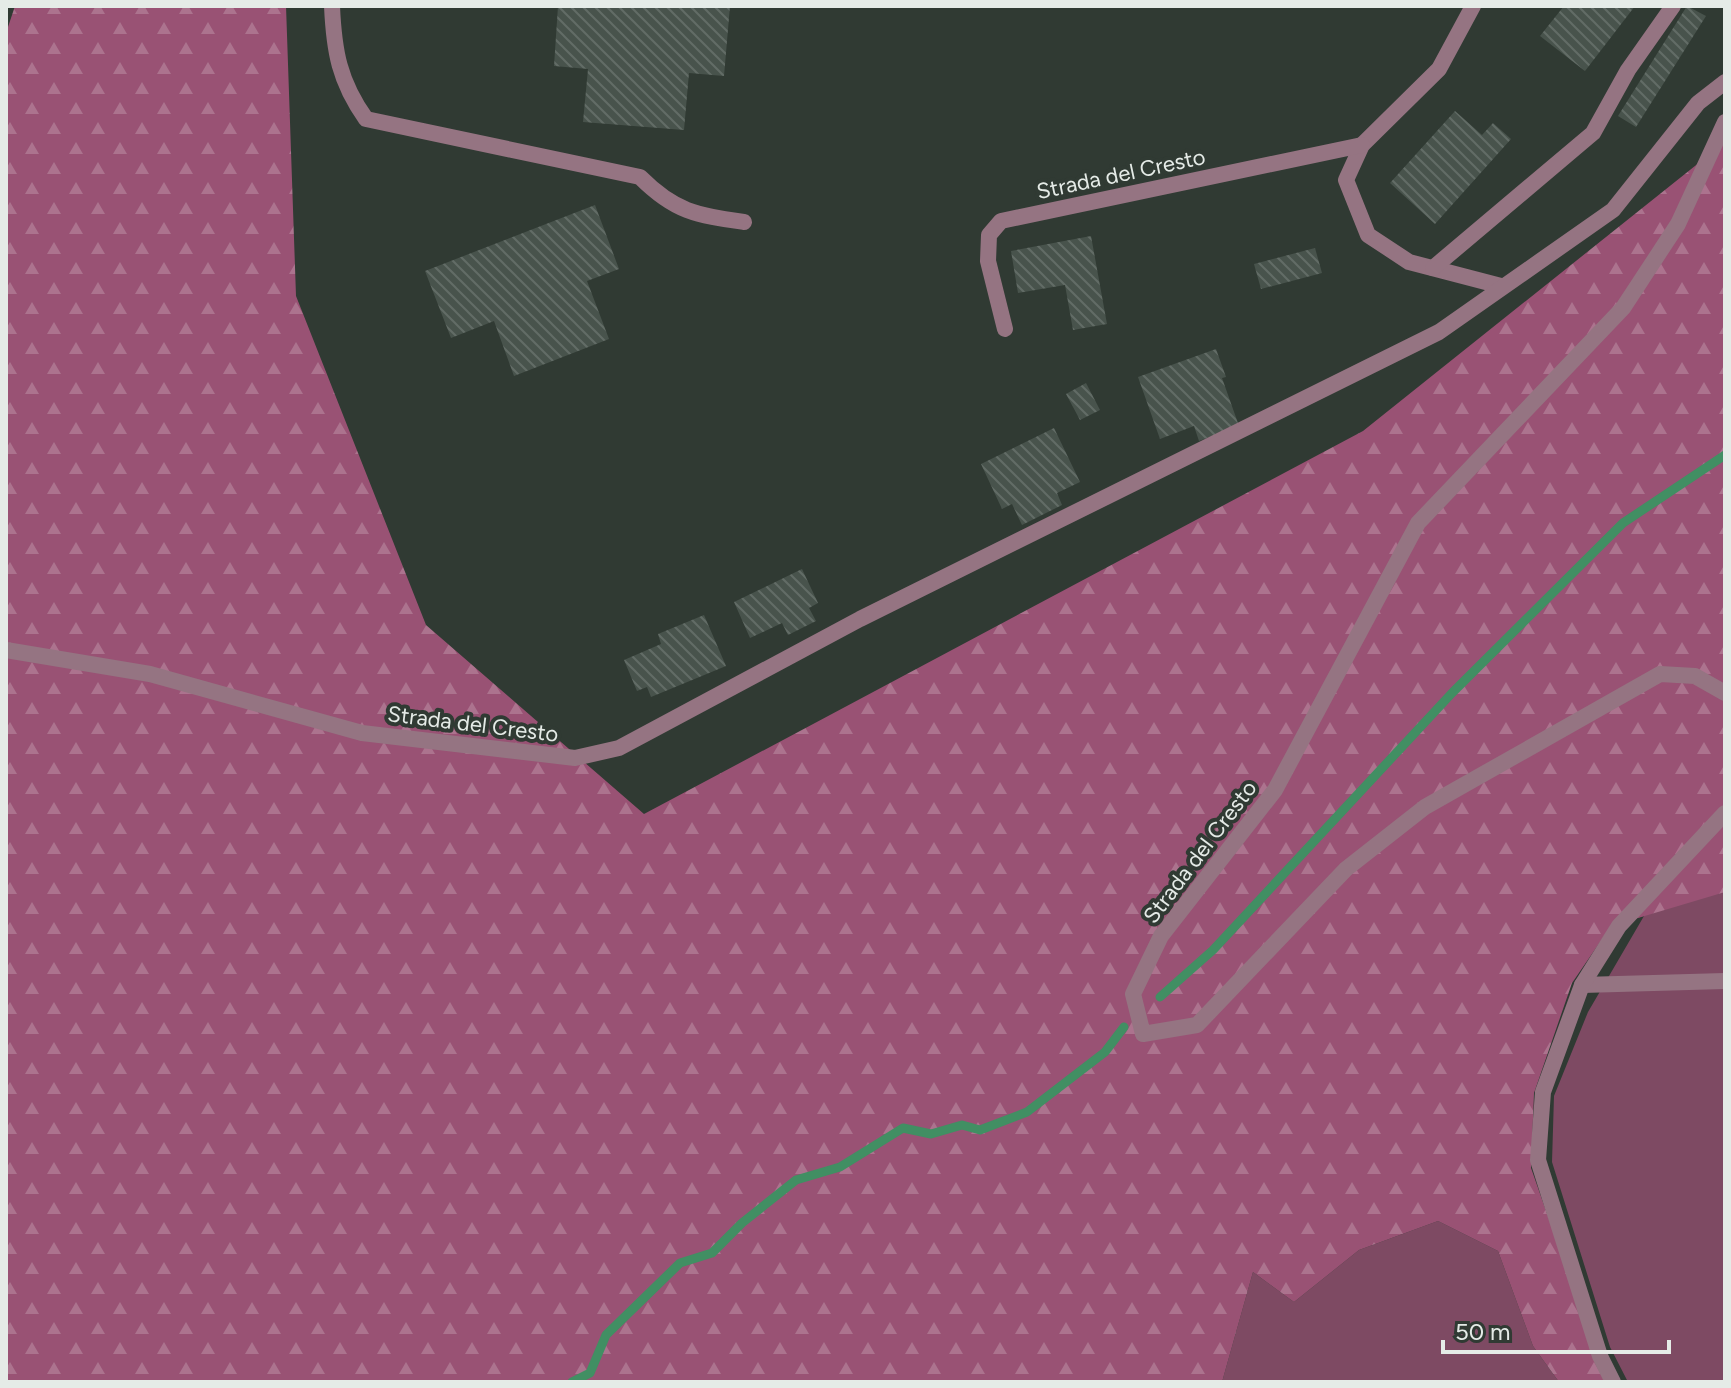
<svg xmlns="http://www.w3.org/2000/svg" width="1731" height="1388" font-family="Figtree,sans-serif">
<defs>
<pattern id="forest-firs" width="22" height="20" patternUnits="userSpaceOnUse" patternTransform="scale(2)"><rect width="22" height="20" fill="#995274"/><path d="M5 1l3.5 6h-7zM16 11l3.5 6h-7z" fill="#ac738e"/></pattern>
<pattern id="building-back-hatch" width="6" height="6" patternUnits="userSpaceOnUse" patternTransform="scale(2)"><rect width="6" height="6" fill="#48534c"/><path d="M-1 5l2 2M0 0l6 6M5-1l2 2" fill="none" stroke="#626c66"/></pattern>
</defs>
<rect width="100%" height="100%" fill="#303a33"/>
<g fill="#7e4a63">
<path d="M 1725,699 L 1725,1382 L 1628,1382 L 1610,1347 L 1552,1162 L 1554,1096 L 1588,1012 L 1644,916 L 1611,926 Z"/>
<path d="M 1438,1221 L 1498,1251 L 1533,1346 L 1559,1382 L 1222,1382 L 1253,1272 L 1294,1302 L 1359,1250 Z"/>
</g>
<path fill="url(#forest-firs)" d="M 15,6 L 286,6 L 296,296 L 426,625 L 644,814 L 1363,431 L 1725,142 L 1725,892 L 1611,926 L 1572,983 L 1534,1093 L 1531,1168 L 1606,1382 L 1559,1382 L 1533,1346 L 1498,1251 L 1438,1221 L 1359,1250 L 1294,1302 L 1253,1272 L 1222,1382 L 6,1382 L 6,33 Z"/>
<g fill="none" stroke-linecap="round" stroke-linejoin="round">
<g stroke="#418f63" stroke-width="9">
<path d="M 1160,997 L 1213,950 L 1452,693 L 1623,523 L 1725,455"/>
<path d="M 572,1382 L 590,1373 L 606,1335 L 680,1263 L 712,1253 L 742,1223 L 796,1180 L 840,1167 L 903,1128 L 931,1134 L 962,1125 L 980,1130 L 1027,1112 L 1105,1052 L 1124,1027"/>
</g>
</g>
<g fill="url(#building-back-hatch)">
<path d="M 558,6 L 730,6 L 724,76 L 689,73 L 684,130 L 583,122 L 588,69 L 554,66 Z"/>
<path d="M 1564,6 L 1635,6 L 1585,71 L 1540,36 Z"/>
<path d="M 1687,6 L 1706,16 L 1636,127 L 1618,116 Z"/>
<path d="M 1455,111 L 1482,135 L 1493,123 L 1511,139 L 1435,224 L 1390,183 Z"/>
<path d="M 595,205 L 619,269 L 587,281 L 609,339 L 514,376 L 494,321 L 451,338 L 425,271 Z"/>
<path d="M 1091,236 L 1107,324 L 1073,330 L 1065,285 L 1018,293 L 1011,251 Z"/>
<path d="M 1315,248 L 1322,273 L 1261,289 L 1254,264 Z"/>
<path d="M 1216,349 L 1226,377 L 1222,378 L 1239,426 L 1199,441 L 1194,426 L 1160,439 L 1138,377 Z"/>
<path d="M 1086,383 L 1100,410 L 1080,420 L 1066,394 Z"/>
<path d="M 1054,428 L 1080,482 L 1057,493 L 1062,505 L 1022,525 L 1012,504 L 1002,509 L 981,464 Z"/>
<path d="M 802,569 L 818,603 L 809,608 L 816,621 L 788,635 L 782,623 L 750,638 L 734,602 Z"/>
<path d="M 704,615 L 726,666 L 651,697 L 647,687 L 637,691 L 624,660 L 661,644 L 658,634 Z"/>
</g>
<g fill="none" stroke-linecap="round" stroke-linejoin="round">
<g stroke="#957482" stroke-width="16">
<path d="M 332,6 C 334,51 339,81 366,119 L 640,177 C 675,212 696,215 744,222"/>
<path d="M 1473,6 L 1439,69 L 1362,145 L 1346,180 L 1368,235 L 1409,262 L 1501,286"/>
<path d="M 1725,122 L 1678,224 L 1623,308 L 1418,523 L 1275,790 L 1161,936 L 1133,994 L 1143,1034 L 1197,1025 L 1346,869 L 1425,807 L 1660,674 L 1695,676 L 1725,693"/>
<path d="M 1433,268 L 1593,133 L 1628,70 L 1673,6"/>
<path d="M 1005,329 L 988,261 L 989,235 L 1001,221 L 1362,145"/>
<path d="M 6,650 L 150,674 L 362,733 L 575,758 L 619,748 L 860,619 L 1439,332 L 1613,210 L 1698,103 L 1725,82"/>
<path d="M 1582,985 L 1725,981"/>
<path d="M 1613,1382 L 1600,1356 L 1538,1160 L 1543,1092 L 1582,985 L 1619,926 L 1725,813"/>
</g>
</g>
<g text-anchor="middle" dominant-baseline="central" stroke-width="8" stroke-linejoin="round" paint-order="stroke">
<g font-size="22" fill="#e5ebe7" stroke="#303a33">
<text transform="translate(1121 174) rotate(-12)">Strada del Cresto</text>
<text transform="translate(473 724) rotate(7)">Strada del Cresto</text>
<text transform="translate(1200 852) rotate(-53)">Strada del Cresto</text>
</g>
</g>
<rect width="1731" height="1388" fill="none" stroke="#e5ebe7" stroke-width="16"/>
<path d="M1443 1340v12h226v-12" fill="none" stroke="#e5ebe7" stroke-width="4"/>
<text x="1455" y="1340" font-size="24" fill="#e5ebe7" stroke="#303a33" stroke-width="6" paint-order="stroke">50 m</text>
</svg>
